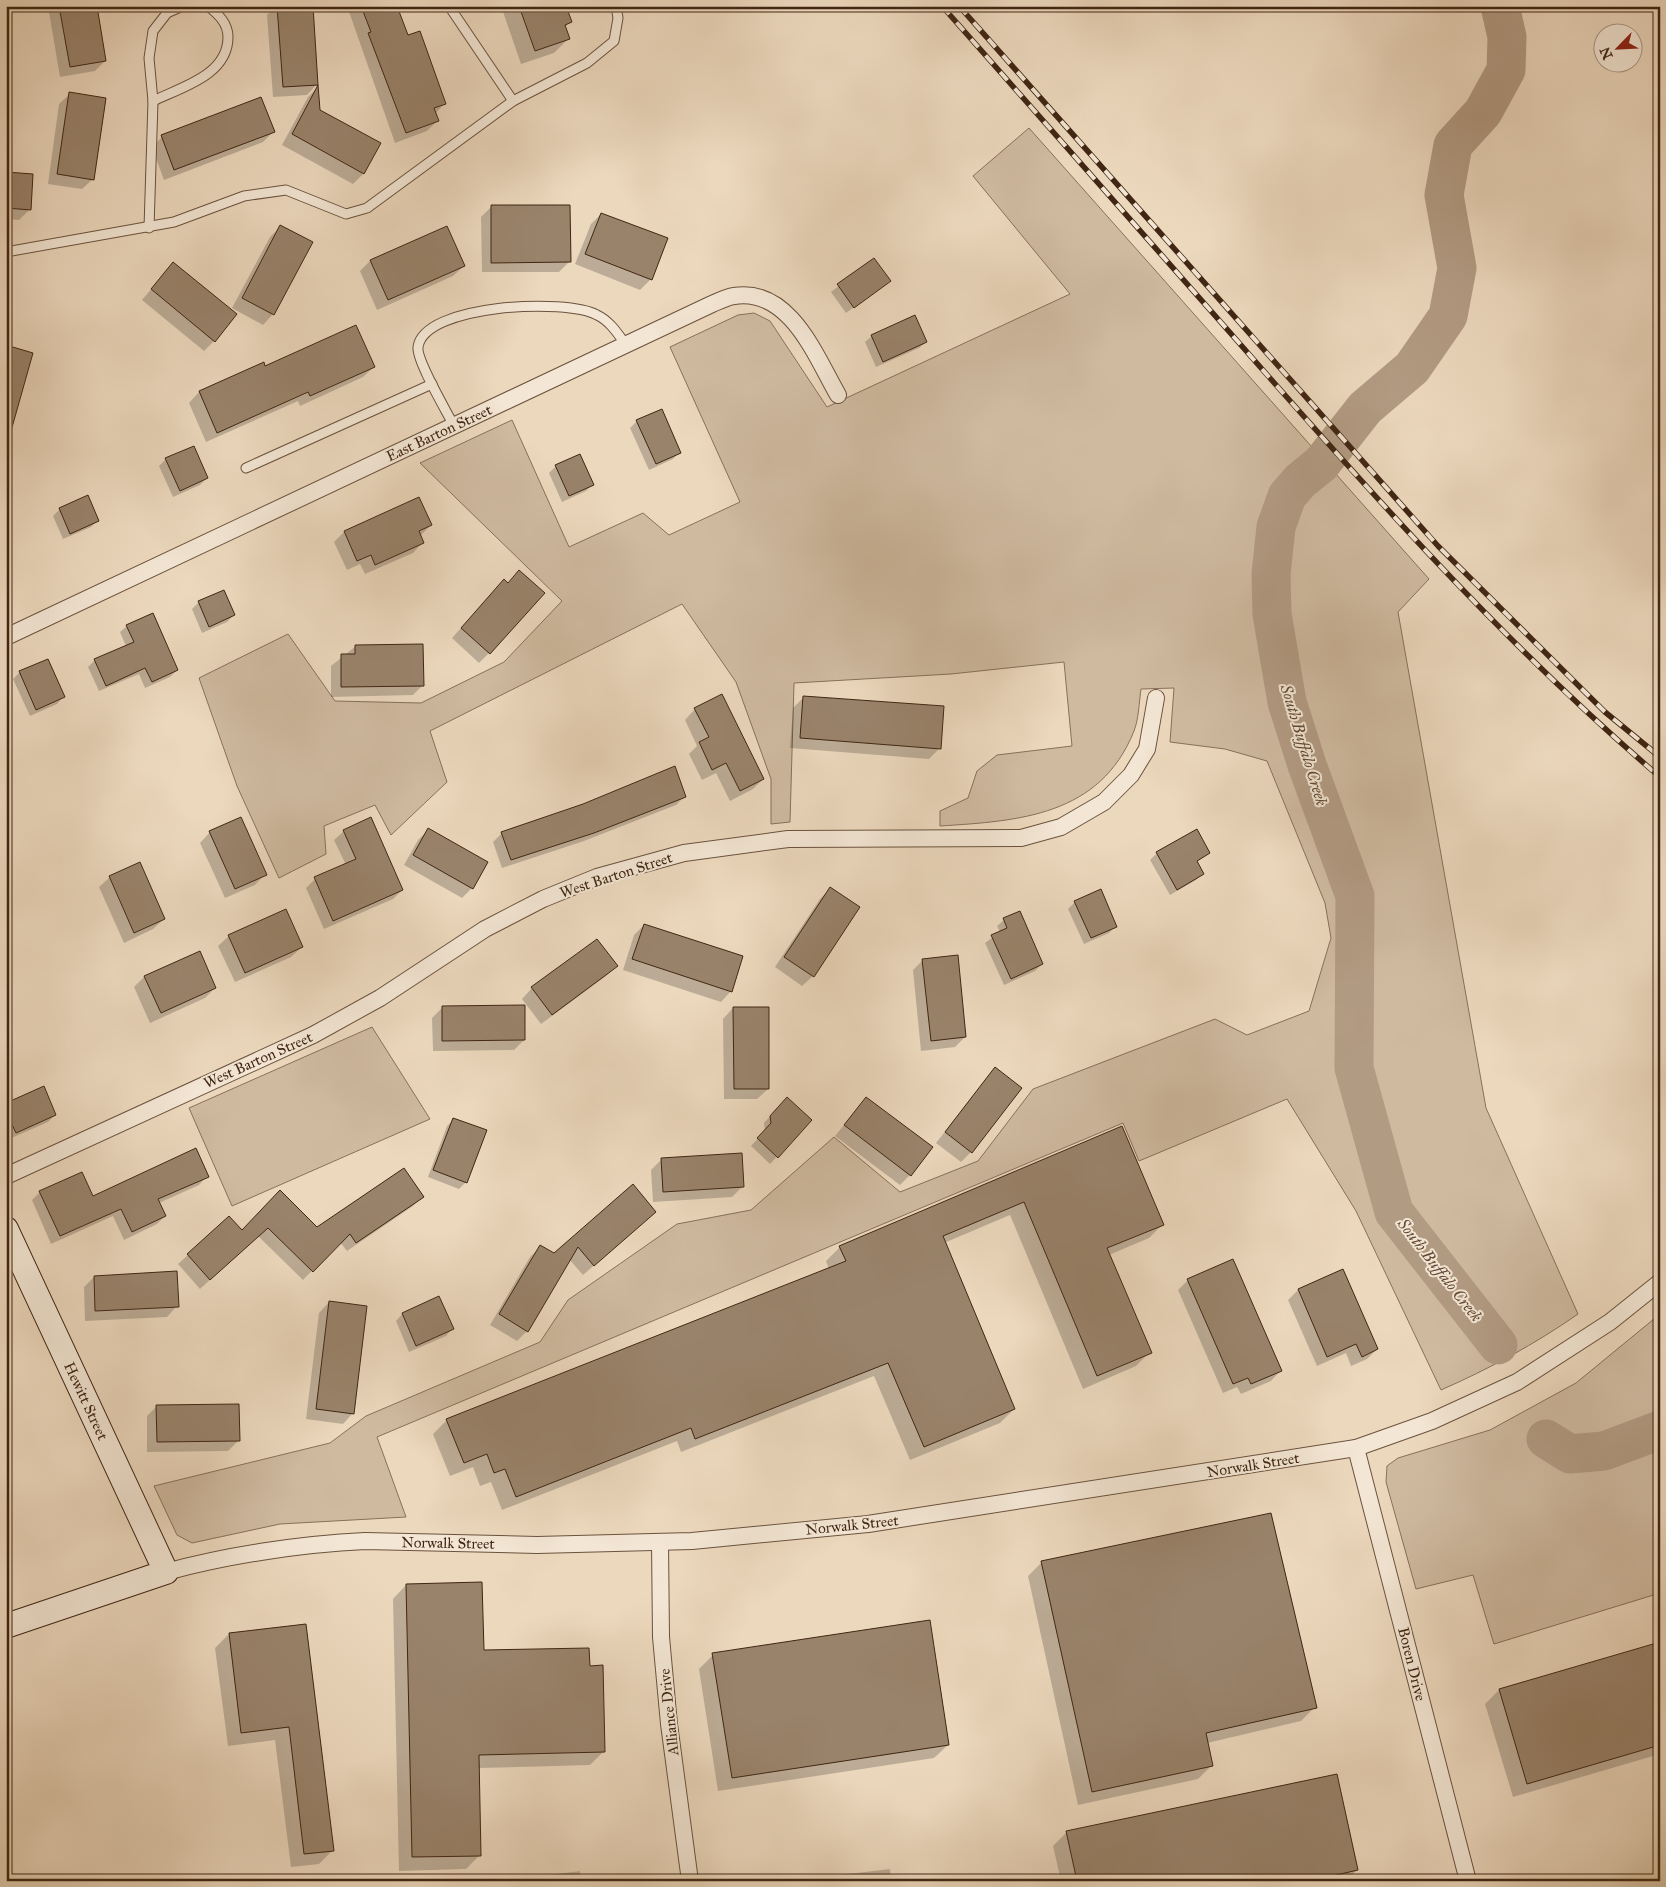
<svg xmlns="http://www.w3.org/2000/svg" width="1666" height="1887" font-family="'IM FELL Great Primer',serif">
<rect width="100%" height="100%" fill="#ecd8bd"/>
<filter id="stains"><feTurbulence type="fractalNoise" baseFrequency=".004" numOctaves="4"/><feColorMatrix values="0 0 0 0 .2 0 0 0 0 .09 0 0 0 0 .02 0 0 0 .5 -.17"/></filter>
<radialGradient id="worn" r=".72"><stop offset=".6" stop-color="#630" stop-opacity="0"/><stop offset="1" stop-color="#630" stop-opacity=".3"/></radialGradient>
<g fill="#cfbaa0" stroke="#88705a">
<path d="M 1029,128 L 1429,579 L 1398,612 L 1486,1108 L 1578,1314 C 1535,1344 1489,1369 1441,1390 L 1356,1211 L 1287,1099 L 1139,1161 L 1123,1123 L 377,1437 L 406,1517 L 280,1524 L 192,1543 L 177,1535 L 154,1486 L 330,1443 L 366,1416 L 540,1342 L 568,1300 L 677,1224 L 751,1210 L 834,1137 L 900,1192 L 978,1161 L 1033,1089 L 1215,1019 L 1247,1035 L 1309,1011 L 1331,938 L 1325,903 L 1267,761 L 1225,749 L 1170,742 L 1174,688 L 1141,689 C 1139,702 1139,718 1134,731 C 1100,816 1019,821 940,826 L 940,811 L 968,798 L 977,771 L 997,755 L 1072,746 L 1064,662 L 951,674 L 794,683 L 790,822 L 771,824 L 771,779 L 736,682 L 682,604 L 430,731 L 447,782 L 391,835 L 375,805 L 324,826 L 326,854 L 279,878 L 237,786 L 199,678 L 288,634 L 335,701 L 421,703 L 504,662 L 562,601 L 420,463 L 512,420 L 569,547 L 643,513 L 669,535 L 740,502 L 670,347 L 738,315 L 754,313 L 770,321 L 827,407 L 1070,294 L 973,176 Z"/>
<path d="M 372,1027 L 430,1119 L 232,1206 L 189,1108 Z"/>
<path d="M 1660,1314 L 1660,1593 L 1494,1644 L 1473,1575 L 1416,1589 L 1386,1482 L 1387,1466 L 1398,1458 L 1490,1430 L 1576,1383 Z"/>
</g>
<g fill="#0003">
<path d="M 48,6 L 96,6 L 105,61 L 95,71 L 60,77 Z"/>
<path d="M 276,6 L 312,6 L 317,84 L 307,95 L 273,97 L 267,15 Z"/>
<path d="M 347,6 L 396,6 L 407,37 L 445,103 L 435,114 L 437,121 L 427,131 L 395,143 Z"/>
<path d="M 501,6 L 565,6 L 570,22 L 564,28 L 568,39 L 554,53 L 521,64 Z"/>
<path d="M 317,88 L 319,110 L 363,174 L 353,184 L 282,145 L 308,97 Z"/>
<path d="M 70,94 L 93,179 L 82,189 L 48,184 L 59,104 Z"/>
<path d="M 274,131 L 263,142 L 164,180 L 152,147 L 162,137 Z"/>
<path d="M 6,174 L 30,209 L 19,220 L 6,219 Z"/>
<path d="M 491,207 L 569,262 L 559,272 L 482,272 L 481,217 Z"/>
<path d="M 601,214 L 651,279 L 640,290 L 575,264 L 591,224 Z"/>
<path d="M 281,226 L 273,314 L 263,325 L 232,308 L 270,237 Z"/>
<path d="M 446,227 L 464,266 L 453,276 L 377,310 L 360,271 L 370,261 Z"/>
<path d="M 874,259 L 889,281 L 846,313 L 831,292 Z"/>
<path d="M 173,263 L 214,341 L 204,351 L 142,300 Z"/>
<path d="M 872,336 L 926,342 L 919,348 L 876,367 L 865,342 Z"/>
<path d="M 6,346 L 32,353 L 10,433 L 6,436 Z"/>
<path d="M 263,364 L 264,368 L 374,367 L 363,377 L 300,406 L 298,401 L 206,442 L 189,403 L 199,392 Z"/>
<path d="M 637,421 L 680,452 L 673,459 L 649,470 L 630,428 Z"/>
<path d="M 166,459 L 207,478 L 200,485 L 173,497 L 159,466 Z"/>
<path d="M 556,466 L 592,485 L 586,491 L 562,502 L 549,473 Z"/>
<path d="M 419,498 L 431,525 L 420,536 L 423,542 L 413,553 L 365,574 L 360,564 L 347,570 L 334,542 L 344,532 Z"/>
<path d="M 60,509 L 97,521 L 91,527 L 63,539 L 53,516 Z"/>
<path d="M 508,584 L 489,653 L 479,663 L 452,638 L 494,591 Z"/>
<path d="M 223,591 L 234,615 L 227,622 L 202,633 L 192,609 L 199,602 Z"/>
<path d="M 127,626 L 177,670 L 170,677 L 145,688 L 139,674 L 99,691 L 88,667 L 95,660 L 126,646 L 120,632 Z"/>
<path d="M 356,646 L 423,685 L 413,695 L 331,697 L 331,666 Z"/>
<path d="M 20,672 L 63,697 L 57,704 L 30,716 L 13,679 Z"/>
<path d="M 804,697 L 940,748 L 929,759 L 790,748 L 793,708 Z"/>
<path d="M 695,709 L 763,779 L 753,789 L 730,801 L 716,773 L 702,780 L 689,754 L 697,746 L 685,720 Z"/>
<path d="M 685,796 L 676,805 L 584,841 L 502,868 L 493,842 L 502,833 Z"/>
<path d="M 429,829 L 472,888 L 462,898 L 404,865 L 418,840 Z"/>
<path d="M 344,831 L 402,890 L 393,899 L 324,929 L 306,888 L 315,879 L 346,865 L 334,840 Z"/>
<path d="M 1196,831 L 1209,853 L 1196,863 L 1202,874 L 1196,880 L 1170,895 L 1150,860 L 1157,853 Z"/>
<path d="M 210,832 L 265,874 L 255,885 L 225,898 L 200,843 Z"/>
<path d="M 110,877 L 164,919 L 153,929 L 124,943 L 99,887 Z"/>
<path d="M 830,889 L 813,976 L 802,986 L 775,967 L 820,899 Z"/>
<path d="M 1075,902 L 1116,926 L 1109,933 L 1084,944 L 1068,909 Z"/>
<path d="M 1004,920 L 1042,964 L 1035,971 L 1004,985 L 985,943 L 1000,932 L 997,926 Z"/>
<path d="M 644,925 L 731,991 L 721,1002 L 623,970 L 634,935 Z"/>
<path d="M 229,936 L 302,947 L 291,957 L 235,982 L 218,946 Z"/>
<path d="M 923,960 L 965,1037 L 955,1047 L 921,1051 L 913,970 Z"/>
<path d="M 616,966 L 606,976 L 541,1024 L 522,999 L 532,988 Z"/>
<path d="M 144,977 L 215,988 L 205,998 L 150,1023 L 134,987 Z"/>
<path d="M 443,1007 L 524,1040 L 514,1050 L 433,1051 L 432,1018 Z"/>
<path d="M 733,1008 L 768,1089 L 757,1099 L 724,1099 L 723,1019 Z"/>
<path d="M 6,1034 L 13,1047 L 6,1054 Z"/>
<path d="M 995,1068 L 971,1152 L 961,1162 L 936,1143 Z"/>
<path d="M 866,1098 L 910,1175 L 900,1185 L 835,1136 Z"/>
<path d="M 6,1105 L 55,1115 L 48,1122 L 9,1139 L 6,1133 Z"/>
<path d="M 780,1105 L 811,1120 L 770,1164 L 751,1146 L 765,1131 L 764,1123 Z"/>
<path d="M 454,1119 L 466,1182 L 459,1189 L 428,1177 L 447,1126 Z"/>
<path d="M 1122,1128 L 1163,1224 L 1149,1238 L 1109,1255 L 1150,1352 L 1136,1366 L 1083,1389 L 1010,1215 L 944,1243 L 1014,1409 L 1000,1423 L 910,1460 L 874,1376 L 681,1452 L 677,1441 L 502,1510 L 491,1482 L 480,1486 L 473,1467 L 450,1476 L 433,1434 L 447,1420 L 829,1269 L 826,1261 L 840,1247 Z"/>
<path d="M 661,1160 L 743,1186 L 732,1197 L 653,1202 L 651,1170 Z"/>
<path d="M 207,1176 L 199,1185 L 159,1203 L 165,1216 L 157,1224 L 124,1240 L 113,1216 L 51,1244 L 32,1200 L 40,1192 L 92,1198 Z"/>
<path d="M 280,1192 L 317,1229 L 422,1197 L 413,1206 L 347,1251 L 340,1242 L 303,1280 L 258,1236 L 200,1289 L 178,1264 L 229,1218 L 241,1232 Z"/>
<path d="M 644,1222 L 583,1275 L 569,1259 L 527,1331 L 517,1341 L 490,1325 L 530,1257 L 540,1247 L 554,1255 Z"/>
<path d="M 1342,1270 L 1377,1349 L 1367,1359 L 1351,1366 L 1346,1353 L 1317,1366 L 1288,1300 L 1298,1290 Z"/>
<path d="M 94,1277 L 177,1306 L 167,1317 L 85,1321 L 84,1287 Z"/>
<path d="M 1188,1280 L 1281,1370 L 1271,1381 L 1241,1394 L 1237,1387 L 1223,1393 L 1178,1290 Z"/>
<path d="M 439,1298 L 452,1329 L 446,1336 L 409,1352 L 396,1321 L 402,1314 Z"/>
<path d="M 329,1302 L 353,1413 L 343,1424 L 306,1419 L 319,1313 Z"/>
<path d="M 157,1406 L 239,1440 L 228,1451 L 147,1452 L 147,1416 Z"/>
<path d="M 1042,1562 L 1315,1707 L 1301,1721 L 1207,1743 L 1212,1765 L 1198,1779 L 1078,1805 L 1028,1576 Z"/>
<path d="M 406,1585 L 482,1651 L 589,1667 L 604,1751 L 590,1765 L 478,1768 L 480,1855 L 466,1869 L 399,1871 L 393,1599 Z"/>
<path d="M 304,1625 L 333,1850 L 319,1864 L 291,1867 L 275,1740 L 228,1746 L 215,1648 L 229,1634 Z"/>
<path d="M 1660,1643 L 1660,1754 L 1513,1797 L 1485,1704 L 1499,1690 Z"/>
<path d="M 713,1655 L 948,1745 L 934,1758 L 718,1791 L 699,1669 Z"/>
<path d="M 1067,1832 L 1357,1870 L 1346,1881 L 1061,1881 L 1053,1846 Z"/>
<path d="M 890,1869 L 891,1881 L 790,1881 Z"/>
<path d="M 580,1871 L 581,1881 L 505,1881 Z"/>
</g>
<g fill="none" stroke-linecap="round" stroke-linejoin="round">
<g stroke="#b29b83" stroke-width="39">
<path d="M 1498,1345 L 1394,1212 L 1354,1068 L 1355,896 L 1307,765 L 1287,702 L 1272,614 L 1271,574 L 1276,527 L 1287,496 L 1300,481 L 1321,464 L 1365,408 L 1412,368 L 1448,316 L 1457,268 L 1444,195 L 1453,145 L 1483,112 L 1506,70 L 1507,37 L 1500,6"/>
<path d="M 1546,1439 L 1570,1454 L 1604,1451 L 1660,1430"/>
</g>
</g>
<g fill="#99836b" stroke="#402613">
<path d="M 59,6 L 97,6 L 106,61 L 70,67 Z"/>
<path d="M 277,6 L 313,6 L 318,85 L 283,87 Z"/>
<path d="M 361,6 L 397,6 L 408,35 L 420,31 L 446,104 L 434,108 L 439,121 L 406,133 L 368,33 L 371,32 Z"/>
<path d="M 519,6 L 566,6 L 572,22 L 565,25 L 570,39 L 535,51 Z"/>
<path d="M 318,85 L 320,110 L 381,143 L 364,174 L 292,134 Z"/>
<path d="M 69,92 L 106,98 L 94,180 L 57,174 Z"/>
<path d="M 261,97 L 275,132 L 174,170 L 161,135 Z"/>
<path d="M 6,172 L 33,174 L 31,210 L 6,208 Z"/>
<path d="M 491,205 L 570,205 L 571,262 L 491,263 Z"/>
<path d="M 601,213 L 668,238 L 652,280 L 585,254 Z"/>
<path d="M 280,225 L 313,242 L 274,315 L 242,298 Z"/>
<path d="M 447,226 L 465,266 L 388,300 L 370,260 Z"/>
<path d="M 874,258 L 891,281 L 854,308 L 837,284 Z"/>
<path d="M 173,262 L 237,314 L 215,342 L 151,289 Z"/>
<path d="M 915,315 L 927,342 L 883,362 L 871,335 Z"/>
<path d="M 356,325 L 375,367 L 310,396 L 308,392 L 217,433 L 199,391 L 264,362 L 265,366 Z"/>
<path d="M 6,345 L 33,353 L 11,431 L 6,430 Z"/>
<path d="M 662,409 L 681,453 L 656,464 L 636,420 Z"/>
<path d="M 194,446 L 208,478 L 180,491 L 165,458 Z"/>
<path d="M 580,454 L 594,485 L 569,496 L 555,465 Z"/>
<path d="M 88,495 L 99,521 L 70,534 L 59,508 Z"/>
<path d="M 419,497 L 432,525 L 419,531 L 424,543 L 375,565 L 371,555 L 357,561 L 344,531 Z"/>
<path d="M 519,570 L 545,593 L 490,654 L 461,628 L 504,579 L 508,583 Z"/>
<path d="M 224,590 L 235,615 L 209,627 L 198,601 Z"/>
<path d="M 153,613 L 178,670 L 152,682 L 145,668 L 106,686 L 94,659 L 134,642 L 126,625 Z"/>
<path d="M 423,644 L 424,686 L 341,687 L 341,654 L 355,654 L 355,645 Z"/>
<path d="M 48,659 L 65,697 L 36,710 L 19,671 Z"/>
<path d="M 722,694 L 764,779 L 740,791 L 726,763 L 712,770 L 699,742 L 709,737 L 694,708 Z"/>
<path d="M 803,696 L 944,706 L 941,749 L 800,738 Z"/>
<path d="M 675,766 L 686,797 L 594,833 L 511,860 L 501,832 L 583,804 Z"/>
<path d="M 241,817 L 267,875 L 235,889 L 209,831 Z"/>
<path d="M 371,817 L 403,890 L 333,921 L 314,877 L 356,859 L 343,830 Z"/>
<path d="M 428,828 L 488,862 L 473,889 L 413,855 Z"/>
<path d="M 1197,829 L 1210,853 L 1197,861 L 1204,874 L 1177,890 L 1156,852 Z"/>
<path d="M 140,862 L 165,919 L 134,933 L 109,876 Z"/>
<path d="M 830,887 L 860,907 L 814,977 L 784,957 Z"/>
<path d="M 1101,889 L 1117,927 L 1091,938 L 1074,901 Z"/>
<path d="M 286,909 L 303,947 L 245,973 L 228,935 Z"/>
<path d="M 1020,911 L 1043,964 L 1011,979 L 991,935 L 1007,928 L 1003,918 Z"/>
<path d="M 644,924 L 743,956 L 732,992 L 632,959 Z"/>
<path d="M 597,939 L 618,966 L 552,1015 L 531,987 Z"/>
<path d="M 200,951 L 216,988 L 161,1013 L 144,976 Z"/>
<path d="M 958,955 L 966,1037 L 931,1041 L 922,959 Z"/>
<path d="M 525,1005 L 525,1040 L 442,1041 L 442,1006 Z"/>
<path d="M 733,1007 L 769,1007 L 769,1089 L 734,1089 Z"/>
<path d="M 995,1067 L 1022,1088 L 972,1153 L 945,1132 Z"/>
<path d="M 44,1086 L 56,1115 L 16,1133 L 6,1112 L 6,1103 Z"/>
<path d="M 787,1097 L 812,1120 L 778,1158 L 757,1138 L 771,1123 L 770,1116 Z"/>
<path d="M 866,1097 L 933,1147 L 911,1176 L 844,1125 Z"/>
<path d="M 453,1118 L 487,1130 L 467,1183 L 433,1170 Z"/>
<path d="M 1122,1126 L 1164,1225 L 1107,1248 L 1152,1353 L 1097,1376 L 1024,1202 L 943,1236 L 1015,1409 L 924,1447 L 888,1363 L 695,1439 L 691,1428 L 516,1497 L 505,1469 L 494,1473 L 487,1454 L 464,1463 L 446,1419 L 846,1261 L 839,1246 Z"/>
<path d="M 196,1148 L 209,1177 L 158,1199 L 166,1216 L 132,1232 L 121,1209 L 60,1236 L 39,1191 L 82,1172 L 93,1196 Z"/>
<path d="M 742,1153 L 744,1187 L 663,1192 L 661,1158 Z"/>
<path d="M 404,1168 L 424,1197 L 356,1243 L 350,1234 L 313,1272 L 268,1228 L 210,1280 L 187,1254 L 229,1216 L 242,1230 L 280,1190 L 317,1227 Z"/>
<path d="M 633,1184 L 656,1212 L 594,1266 L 578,1247 L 528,1332 L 499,1314 L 540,1245 L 554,1253 Z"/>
<path d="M 1233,1259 L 1282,1371 L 1251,1384 L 1248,1378 L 1233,1384 L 1187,1279 Z"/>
<path d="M 1343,1269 L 1378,1349 L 1362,1357 L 1356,1344 L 1327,1357 L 1298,1289 Z"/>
<path d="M 177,1271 L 179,1307 L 95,1311 L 94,1276 Z"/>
<path d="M 439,1296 L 454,1329 L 416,1346 L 402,1313 Z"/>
<path d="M 329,1301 L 367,1306 L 354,1414 L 316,1409 Z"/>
<path d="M 239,1404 L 240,1441 L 157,1442 L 156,1405 Z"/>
<path d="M 1271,1513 L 1317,1708 L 1206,1733 L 1213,1766 L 1092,1792 L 1041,1561 Z"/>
<path d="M 482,1582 L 484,1650 L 589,1648 L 590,1666 L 603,1665 L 605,1752 L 479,1755 L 481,1856 L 412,1857 L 406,1584 Z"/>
<path d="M 930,1620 L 949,1745 L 732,1778 L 712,1653 Z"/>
<path d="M 306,1624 L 334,1851 L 304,1854 L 289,1727 L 241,1733 L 229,1633 Z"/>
<path d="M 1660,1642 L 1660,1745 L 1527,1784 L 1499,1689 Z"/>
<path d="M 1337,1774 L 1358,1870 L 1310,1881 L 1077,1881 L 1066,1831 Z"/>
</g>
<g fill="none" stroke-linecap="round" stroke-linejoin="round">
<defs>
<g id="lane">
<path d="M 449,6 L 513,101"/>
<path d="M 153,101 C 182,87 228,75 228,37 C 228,23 218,14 208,6"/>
<path d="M 149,228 L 153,101 L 149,58 L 153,31 L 167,13 L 183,6"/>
<path d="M 6,252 L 174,222 L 244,196 L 286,190 L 346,214 L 367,208 L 513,101 L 587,63 L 614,41 L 618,18 L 616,6"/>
<path d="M 454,426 C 447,412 416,360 418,347 C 424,304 567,298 597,315 C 610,321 618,334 626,345"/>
<path d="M 246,468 L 432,384"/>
</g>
<g id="street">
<path d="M 6,637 L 712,304 C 719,301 727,297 734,296 C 790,287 816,357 838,395"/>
<path d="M 6,1176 L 313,1035 L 380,998 L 485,929 L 543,899 L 597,877 L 684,853 L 788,839 L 1021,838 L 1061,827 L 1104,802 L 1131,775 L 1147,749 L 1156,698"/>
<path d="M 1356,1448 L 1468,1881"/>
<path d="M 660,1543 L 661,1637 L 669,1724 L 690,1881"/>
<path d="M 166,1572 C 228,1555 302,1544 365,1541 L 537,1545 L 692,1541 L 868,1524 L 1356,1448 L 1432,1421 L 1517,1382 L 1610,1322 L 1660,1282"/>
</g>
<path id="secondary" d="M 6,1229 L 166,1572 L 6,1626"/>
</defs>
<use href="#lane" stroke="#6b523e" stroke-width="11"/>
<use href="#street" stroke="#6b523e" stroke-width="18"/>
<use href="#secondary" stroke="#402613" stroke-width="26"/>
<use href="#lane" stroke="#f3e6d4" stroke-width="9"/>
<use href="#street" stroke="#f3e6d4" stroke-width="16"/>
<use href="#secondary" stroke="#f3e6d4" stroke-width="24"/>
<defs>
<g id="rail">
<path d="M 942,6 C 1039,116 1136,226 1233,336 C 1368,490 1504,644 1660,777"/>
<path d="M 959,6 L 1438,546 L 1605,712 L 1660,757"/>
</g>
</defs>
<use href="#rail" stroke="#402613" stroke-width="5.5"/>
<use href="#rail" stroke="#f3e6d4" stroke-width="4" stroke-dasharray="11" stroke-linecap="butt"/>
</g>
<g text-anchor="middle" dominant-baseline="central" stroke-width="4" stroke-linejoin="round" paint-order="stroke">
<g font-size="15" fill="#402613" stroke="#f3e6d4">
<text transform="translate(439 433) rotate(-25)">East Barton Street</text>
<text transform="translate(616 875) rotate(-18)">West Barton Street</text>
<text transform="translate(258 1060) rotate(-24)">West Barton Street</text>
<text transform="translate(86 1401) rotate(65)">Hewitt Street</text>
<text transform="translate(1253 1465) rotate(-9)">Norwalk Street</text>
<text transform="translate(852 1525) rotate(-6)">Norwalk Street</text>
<text transform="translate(448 1543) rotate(1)">Norwalk Street</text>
<text transform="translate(1412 1664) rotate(76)">Boren Drive</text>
<text transform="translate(669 1712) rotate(-96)">Alliance Drive</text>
</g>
<g font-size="16" font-style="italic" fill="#624935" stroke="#f3e6d4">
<text transform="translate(1304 745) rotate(73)">South Buffalo Creek</text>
<text transform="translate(1440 1270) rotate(52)">South Buffalo Creek</text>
</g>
</g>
<rect width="1666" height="1887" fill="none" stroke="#ecd8bd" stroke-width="25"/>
<rect x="8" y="8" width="1651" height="1872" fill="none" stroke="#402613" stroke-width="2.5"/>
<rect x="12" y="12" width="1641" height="1862" fill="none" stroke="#402613"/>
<g transform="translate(1618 48) rotate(246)"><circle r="24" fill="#f3e6d4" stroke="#ab9987"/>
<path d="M0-4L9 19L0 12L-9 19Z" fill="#8f2418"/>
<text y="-8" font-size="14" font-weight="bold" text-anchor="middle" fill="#402613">N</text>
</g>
<rect width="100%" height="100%" filter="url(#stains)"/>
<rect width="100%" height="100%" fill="url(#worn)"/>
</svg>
